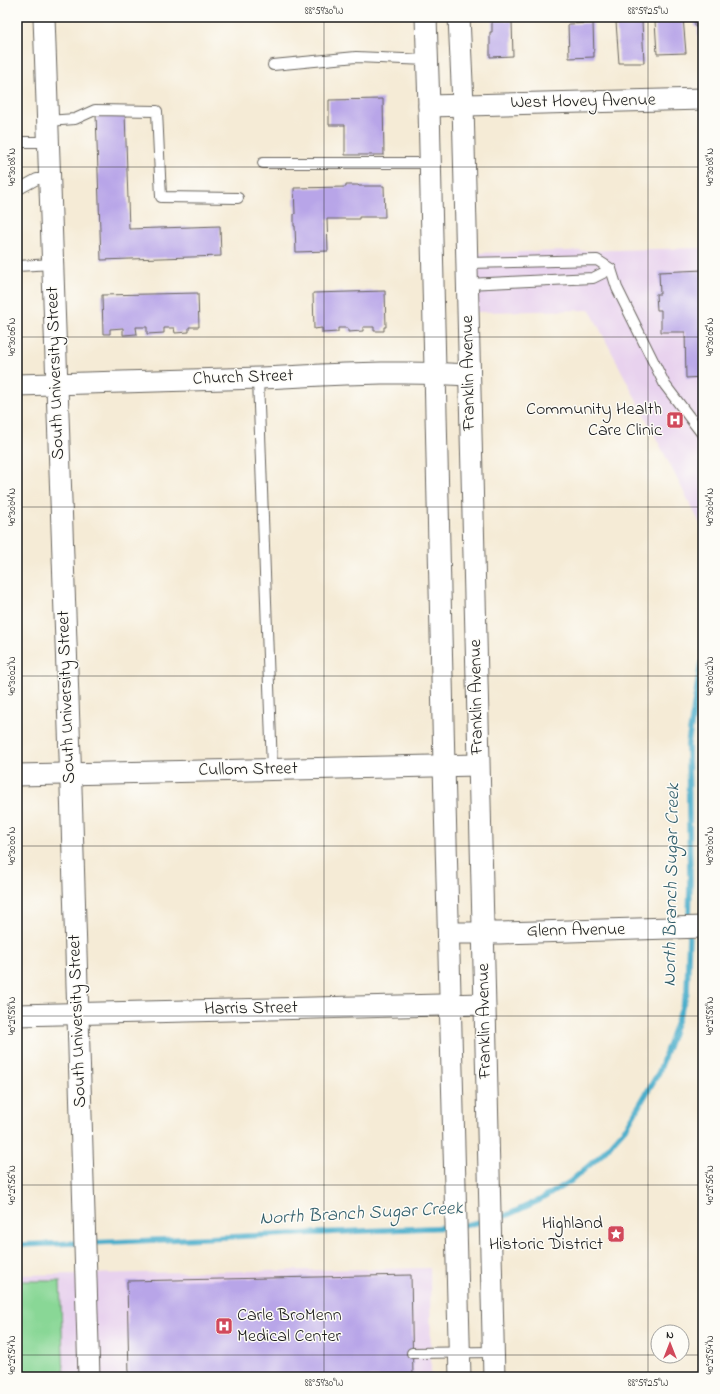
<svg xmlns="http://www.w3.org/2000/svg" width="720" height="1394" font-family="'Indie Flower',sans-serif">
<rect width="100%" height="100%" fill="#fdfcf7"/>
<filter id="ink" filterUnits="userSpaceOnUse"><feTurbulence type="fractalNoise" baseFrequency=".025" numOctaves="2"/><feDisplacementMap in="SourceGraphic" scale="8" xChannelSelector="R" yChannelSelector="G"/><feConvolveMatrix kernelMatrix="1 2 1 2 8 2 1 2 1" color-interpolation-filters="sRGB"/></filter>
<filter id="wash" filterUnits="userSpaceOnUse"><feTurbulence type="fractalNoise" baseFrequency=".012" numOctaves="4" result="noise"/><feDisplacementMap in="SourceGraphic" scale="16" xChannelSelector="R" yChannelSelector="G"/><feGaussianBlur stdDeviation="0.9" result="paint"/><feColorMatrix in="noise" values="0 0 0 0 0 0 0 0 0 0 0 0 0 0 0 0 0 1.4 0 .05"/><feComposite in="paint" operator="in"/></filter>
<g filter="url(#wash)">
<rect width="100%" height="100%" fill="#f5ebd6"/>
<g fill="#e8d2ee">
<path d="M 703,248 L 703,529 L 590,310 L 476,312 L 474,253 Z"/>
<path d="M 430,1268 L 431,1377 L 17,1377 L 17,1275 Z"/>
</g>
<path fill="#89d796" stroke="#527a59" d="M 17,1281 L 60,1281 L 64,1377 L 17,1377 Z"/>
<g fill="none" stroke-linecap="round" stroke-linejoin="round">
<g stroke="#4caecb" stroke-width="5.5">
<path d="M 689,923 L 690,882 L 688,744 L 701,663 L 703,661"/>
<path d="M 494,1219 L 503,1217 L 540,1200 L 571,1181 L 601,1155 L 627,1126 L 659,1072 L 687,993 L 689,931"/>
<path d="M 460,1226 L 485,1221"/>
<path d="M 89,1243 L 452,1227"/>
<path d="M 17,1245 L 80,1243"/>
</g>
</g>
<g id="blocks">
<g fill="#b8a5e8">
<path d="M 622,17 L 635,17 L 635,21 L 642,21 L 644,63 L 619,63 L 616,22 L 622,22 Z"/>
<path d="M 672,17 L 683,17 L 686,53 L 657,54 L 655,21 L 673,21 Z"/>
<path d="M 695,17 L 703,17 L 703,60 L 702,60 L 701,53 L 699,53 L 698,27 L 695,27 Z"/>
<path d="M 492,21 L 512,21 L 513,56 L 490,57 L 490,32 L 492,32 Z"/>
<path d="M 593,23 L 594,57 L 569,58 L 568,24 Z"/>
<path d="M 383,99 L 384,155 L 345,155 L 345,125 L 329,125 L 329,100 Z"/>
<path d="M 125,113 L 129,229 L 220,226 L 221,256 L 101,260 L 96,114 Z"/>
<path d="M 346,185 L 358,185 L 359,186 L 384,186 L 385,217 L 359,217 L 359,219 L 327,219 L 328,251 L 296,252 L 295,226 L 294,226 L 294,214 L 295,214 L 294,188 L 346,187 Z"/>
<path d="M 703,270 L 703,377 L 686,378 L 685,332 L 661,332 L 661,310 L 657,310 L 656,294 L 660,294 L 659,272 Z"/>
<path d="M 385,291 L 386,327 L 384,327 L 384,331 L 374,331 L 374,327 L 363,327 L 363,331 L 348,332 L 348,328 L 338,328 L 338,332 L 322,333 L 322,328 L 314,329 L 313,293 Z"/>
<path d="M 198,293 L 199,327 L 189,327 L 189,332 L 175,333 L 174,328 L 164,328 L 164,333 L 147,334 L 147,327 L 136,327 L 137,334 L 123,335 L 123,328 L 110,329 L 110,334 L 103,334 L 102,295 Z"/>
<path d="M 411,1275 L 413,1377 L 129,1377 L 127,1281 Z"/>
</g>
</g>
</g>
<g filter="url(#ink)">
<use href="#blocks" fill-opacity="0" stroke="#68645d" stroke-width="1"/>
<g fill="none" stroke-linecap="round" stroke-linejoin="round">
<defs>
<g id="lane">
<path d="M 273,65 L 356,57 L 427,60"/>
<path d="M 48,121 L 75,119 L 95,110 L 157,111 L 161,197 L 238,198"/>
<path d="M 17,142 L 49,142"/>
<path d="M 263,163 L 430,163"/>
<path d="M 17,190 L 37,179 L 50,179"/>
<path d="M 466,263 L 597,260 L 611,269 L 593,278 L 467,284"/>
<path d="M 17,266 L 53,264"/>
<path d="M 611,269 L 617,288 L 665,385 L 703,435"/>
<path d="M 258,378 L 272,769"/>
<path d="M 412,1353 L 494,1352"/>
</g>
<g id="street">
<path d="M 44,17 L 70,756 L 89,1377"/>
<path d="M 426,17 L 429,106 L 444,765 L 460,1377"/>
<path d="M 459,17 L 463,104 L 494,1377"/>
<path d="M 429,106 L 703,99"/>
<path d="M 17,385 C 98,383 179,381 260,378 C 329,375 399,370 469,375"/>
<path d="M 17,775 L 478,765"/>
<path d="M 449,933 L 500,933 L 703,927"/>
<path d="M 17,1015 L 484,1004"/>
</g>
</defs>
<use href="#lane" stroke="#68645d" stroke-width="12"/>
<use href="#street" stroke="#68645d" stroke-width="23"/>
<use href="#lane" stroke="#fff" stroke-width="10"/>
<use href="#street" stroke="#fff" stroke-width="21"/>
</g>
</g>
<path fill="none" stroke="#1c1c1c" stroke-width="1" stroke-opacity="0.45" d="M 324,17 L 324,1377M 648,17 L 648,1377M 17,167 L 703,167M 17,337 L 703,337M 17,507 L 703,507M 17,676 L 703,676M 17,846 L 703,846M 17,1016 L 703,1016M 17,1185 L 703,1185M 17,1355 L 658,1355M 682,1355 L 703,1355"/>
<defs>
<symbol id="hospital-square" viewBox="-11 -11 22 22"><rect x="-9" y="-9" width="18" height="18" rx="4" fill="#d1495b" stroke="#fdfcf7"/><path d="M-5-5h3v3.5h4V-5h3V5h-3V1.5h-4V5h-3Z" fill="#fff"/></symbol>
<symbol id="sight-square" viewBox="-11 -11 22 22"><rect x="-9" y="-9" width="18" height="18" rx="4" fill="#d1495b" stroke="#fdfcf7"/><path d="M0-6L1.8-2.2L6-1.7L2.9 1.2L3.7 5.4L0 3.3L-3.7 5.4L-2.9 1.2L-6-1.7L-1.8-2.2Z" fill="#fff"/></symbol>
</defs>
<g fill-rule="evenodd">
<use href="#hospital-square" x="665" y="410" width="20" height="20"/>
<use href="#sight-square" x="606" y="1224" width="20" height="20"/>
<use href="#hospital-square" x="214" y="1316" width="20" height="20"/>
</g>
<g text-anchor="middle" dominant-baseline="central" stroke-width="3" stroke-linejoin="round" paint-order="stroke">
<g font-size="18" fill="#1c1c1c" stroke="#fdfcf7">
<text transform="translate(583 102) rotate(-1)">West Hovey Avenue</text>
<text transform="translate(56 373) rotate(-92)">South University Street</text>
<text transform="translate(469 373) rotate(-91)">Franklin Avenue</text>
<text transform="translate(243 378) rotate(-2)">Church Street</text>
<text transform="translate(67 697) rotate(-92)">South University Street</text>
<text transform="translate(477 697) rotate(-91)">Franklin Avenue</text>
<text transform="translate(248 770) rotate(-1)">Cullom Street</text>
<text transform="translate(576 931) rotate(-1)">Glenn Avenue</text>
<text transform="translate(251 1009) rotate(-1)">Harris Street</text>
<text transform="translate(78 1021) rotate(-92)">South University Street</text>
<text transform="translate(485 1021) rotate(-91)">Franklin Avenue</text>
</g>
<g font-size="18" fill="#1c1c1c" stroke="#fdfcf7" text-anchor="end">
<text x="662" y="410">Community Health<tspan x="662" dy="21">Care Clinic</tspan></text>
<text x="603" y="1224">Highland<tspan x="603" dy="21">Historic District</tspan></text>
<text x="237" y="1316" text-anchor="start">Carle BroMenn<tspan x="237" dy="21">Medical Center</tspan></text>
</g>
<g font-size="19" font-style="italic" fill="#325e6b" stroke="#fdfcf7">
<text transform="translate(672 885) rotate(-89)">North Branch Sugar Creek</text>
<text transform="translate(361 1214) rotate(-3)">North Branch Sugar Creek</text>
</g>
</g>
<rect width="720" height="1394" fill="none" stroke="#fdfcf7" stroke-width="44"/>
<g transform="translate(670 1344)"><circle r="19" fill="#fdfcf7" stroke="#a3a29f"/>
<path d="M0-3L7 15L0 10L-7 15Z" fill="#d1495b"/>
<text y="-6" font-size="11" font-weight="bold" text-anchor="middle" fill="#1c1c1c">N</text>
</g>
<rect x="22" y="22" width="676" height="1350" fill="none" stroke="#1c1c1c" stroke-width="1.5"/>
<g font-size="10" text-anchor="middle" fill="#1c1c1c">
<text x="324" y="14">88°59'30"W</text>
<text x="648" y="14">88°59'25"W</text>
<text transform="translate(11 167) rotate(-90)" y="4">40°30'08"N</text>
<text transform="translate(709 167) rotate(-90)" y="4">40°30'08"N</text>
<text transform="translate(11 337) rotate(-90)" y="4">40°30'06"N</text>
<text transform="translate(709 337) rotate(-90)" y="4">40°30'06"N</text>
<text transform="translate(11 507) rotate(-90)" y="4">40°30'04"N</text>
<text transform="translate(709 507) rotate(-90)" y="4">40°30'04"N</text>
<text transform="translate(11 676) rotate(-90)" y="4">40°30'02"N</text>
<text transform="translate(709 676) rotate(-90)" y="4">40°30'02"N</text>
<text transform="translate(11 846) rotate(-90)" y="4">40°30'00"N</text>
<text transform="translate(709 846) rotate(-90)" y="4">40°30'00"N</text>
<text transform="translate(11 1016) rotate(-90)" y="4">40°29'58"N</text>
<text transform="translate(709 1016) rotate(-90)" y="4">40°29'58"N</text>
<text transform="translate(11 1185) rotate(-90)" y="4">40°29'56"N</text>
<text transform="translate(709 1185) rotate(-90)" y="4">40°29'56"N</text>
<text transform="translate(11 1355) rotate(-90)" y="4">40°29'54"N</text>
<text transform="translate(709 1355) rotate(-90)" y="4">40°29'54"N</text>
<text x="324" y="1386">88°59'30"W</text>
<text x="648" y="1386">88°59'25"W</text>
</g>
</svg>
